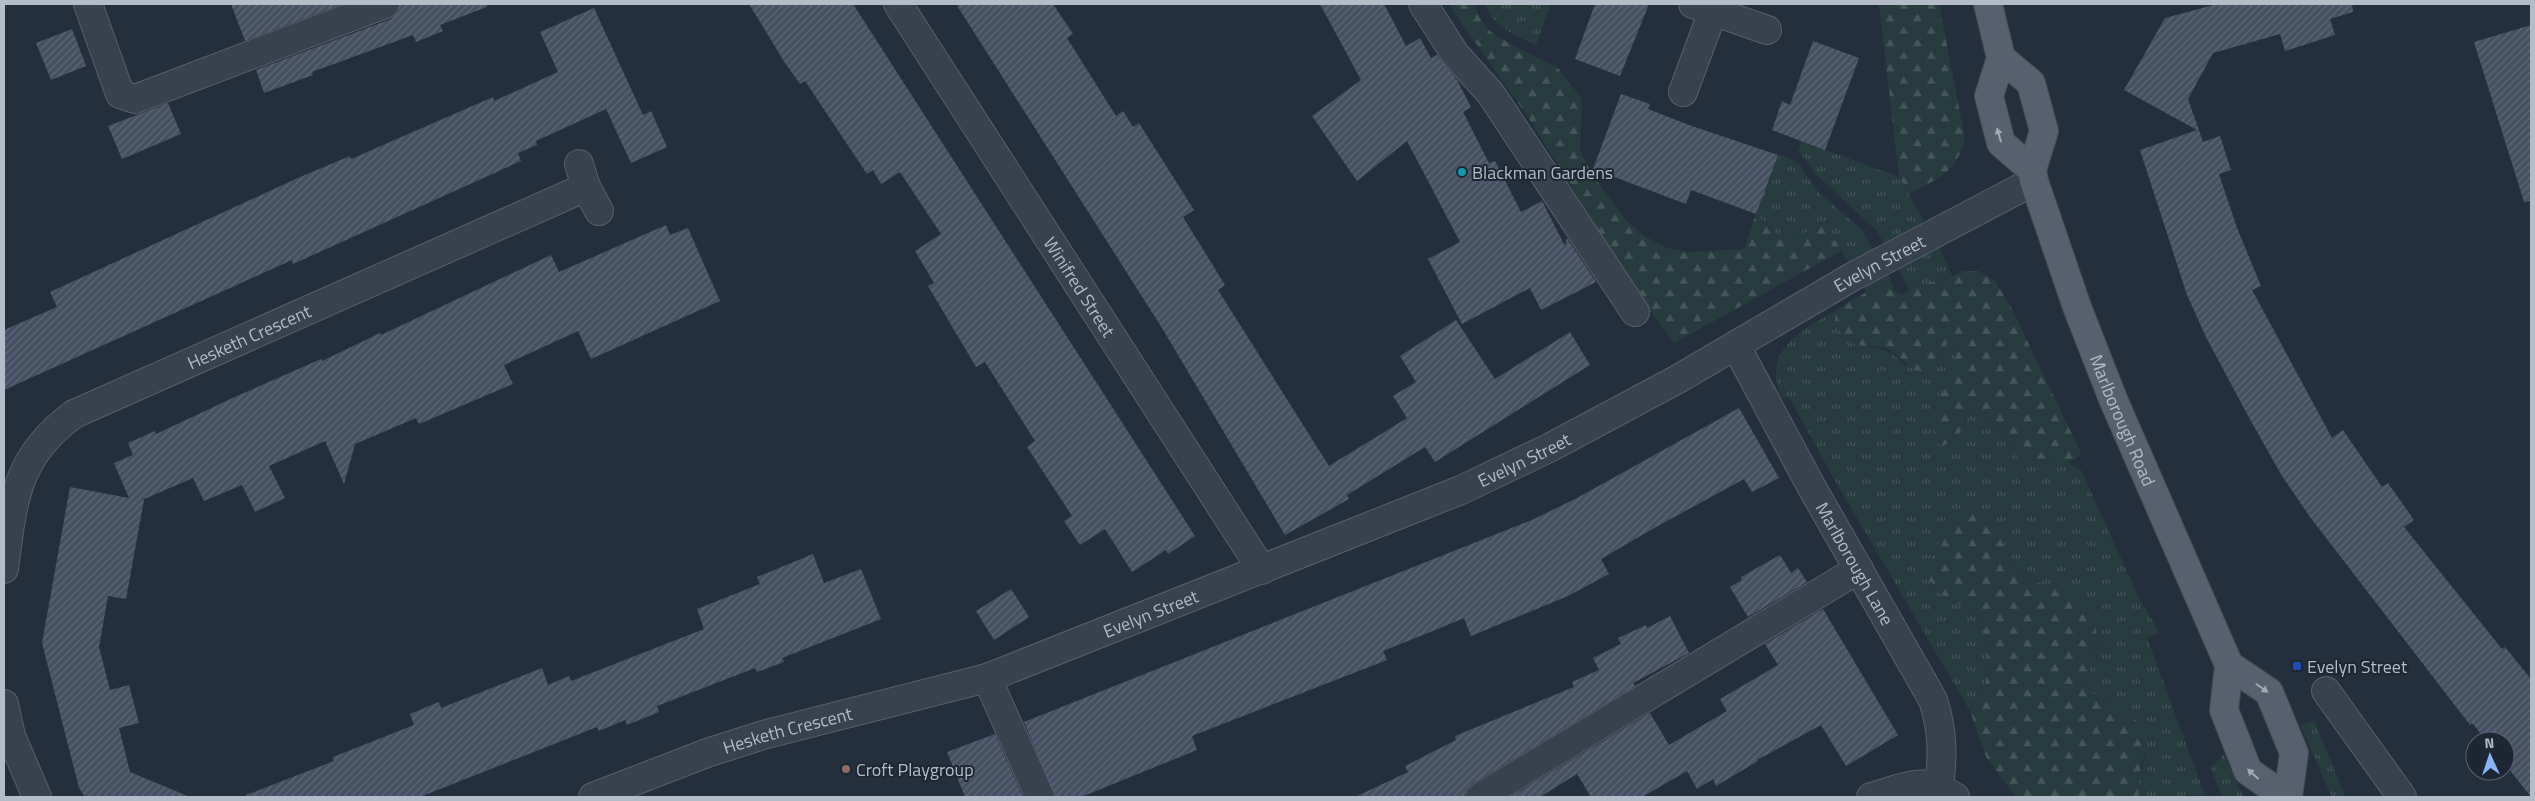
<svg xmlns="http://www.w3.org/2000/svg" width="2535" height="801" font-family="'Titillium Web',sans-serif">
<defs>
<pattern id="grass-tufts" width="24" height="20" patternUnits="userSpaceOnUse" patternTransform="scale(1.25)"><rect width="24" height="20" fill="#263c3f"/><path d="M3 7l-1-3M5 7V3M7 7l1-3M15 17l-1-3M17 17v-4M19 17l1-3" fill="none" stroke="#435659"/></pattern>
<pattern id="forest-firs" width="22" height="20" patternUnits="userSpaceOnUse" patternTransform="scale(1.25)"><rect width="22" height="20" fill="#263c3f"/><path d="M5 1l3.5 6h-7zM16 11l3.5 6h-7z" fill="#435659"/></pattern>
<pattern id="building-hatch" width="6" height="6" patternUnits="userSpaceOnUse" patternTransform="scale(1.25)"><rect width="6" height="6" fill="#455162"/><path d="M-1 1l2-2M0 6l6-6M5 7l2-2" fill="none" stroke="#5d6877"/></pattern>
</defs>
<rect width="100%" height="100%" fill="#242f3e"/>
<g fill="url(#grass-tufts)">
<path d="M 1485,4 L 1551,4 L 1536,45 C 1516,36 1492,26 1485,4 Z"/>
<path d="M 1801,141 L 1899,177 L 1941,251 L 1952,276 L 1926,283 L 1910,291 L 1877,231 L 1818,176 L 1798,151 Z"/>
<path d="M 1783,155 L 1798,163 L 1819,193 L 1861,229 L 1890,278 L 1866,292 L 1826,224 L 1785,242 L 1756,214 L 1776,158 Z"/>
<path d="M 1836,310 L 1834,318 L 1866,347 C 1885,347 1893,353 1906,366 L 1942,356 L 1947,343 L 1954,342 C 1959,371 1938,398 1933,426 L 1964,426 L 1971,409 L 1978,407 L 2000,428 L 2018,459 L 2050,464 L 2067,462 L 2081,470 L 2140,600 L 2159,632 L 2147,638 L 2205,795 L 2139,797 L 2138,782 L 2146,753 L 2115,708 L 2091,692 L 2086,684 L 2097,641 L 2068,594 L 2024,577 L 2013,564 L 2000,537 L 1971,513 L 1952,526 L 1930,581 L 1943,595 L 1979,615 C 1984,637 1994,662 1984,684 C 1981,693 1974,701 1970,711 L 1833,477 L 1789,397 L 1781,398 C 1762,348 1801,332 1836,310 Z"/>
<path d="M 2314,721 L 2346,797 L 2332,797 L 2300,725 Z"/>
<path d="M 2224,754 L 2243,797 L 2222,797 L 2211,768 Z"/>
</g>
<g fill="url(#forest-firs)">
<path d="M 1448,4 L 1474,4 L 1480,19 L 1491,32 L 1512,45 L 1558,68 L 1582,99 L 1580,151 L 1594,177 L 1628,222 L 1646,237 L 1667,248 L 1688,252 L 1744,249 L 1756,214 L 1785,242 L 1826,223 L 1841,251 L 1674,343 L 1642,300 L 1526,114 Z"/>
<path d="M 1879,4 L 1939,4 L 1965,138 C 1957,173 1938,178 1909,194 L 1899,177 Z"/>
<path d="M 1964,271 L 1979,271 L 1995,281 L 2011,307 L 2081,453 C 2072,469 2032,464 2018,459 L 2000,428 L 1978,407 L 1971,409 C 1965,423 1957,443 1940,446 C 1916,419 1961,377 1954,342 L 1947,343 L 1942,356 L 1929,372 C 1906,371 1909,363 1893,352 C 1876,340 1851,354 1840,332 C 1835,324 1834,319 1836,310 L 1890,278 L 1894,291 L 1901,295 L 1926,283 L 1948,278 Z"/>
<path d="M 1979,510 L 1992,519 L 2013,564 L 2024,577 L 2086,600 L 2095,613 L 2097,641 L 2086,685 C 2101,709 2142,709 2147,740 C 2148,748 2144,755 2142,763 C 2139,774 2138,785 2139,797 L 2016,797 L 1986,757 L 1970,711 C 1974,701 1981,692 1985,683 C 1993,660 1984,638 1979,615 L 1943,595 L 1930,581 C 1929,547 1946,522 1979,510 Z"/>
</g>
<g fill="url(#building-hatch)">
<path d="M 231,4 L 342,4 L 245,41 Z"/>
<path d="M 400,4 L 487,4 L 487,7 L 440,25 L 443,31 L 416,42 L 413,35 L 312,72 L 313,75 L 264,93 L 256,70 L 391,19 L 397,13 Z"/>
<path d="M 749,4 L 853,4 L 1195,536 L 1168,554 L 1166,550 L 1132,572 L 1105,529 L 1080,545 L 1064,521 L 1072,516 L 1027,447 L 1035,441 L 985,362 L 976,367 L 928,286 L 934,283 L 915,251 L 941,234 L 900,172 L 881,184 L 873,170 L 867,174 L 805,81 L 800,84 L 785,63 Z"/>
<path d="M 956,4 L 1053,4 L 1073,34 L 1067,38 L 1116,116 L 1123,111 L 1133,127 L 1139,123 L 1194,210 L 1183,217 L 1225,285 L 1218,290 L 1329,466 L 1407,418 L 1393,396 L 1416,382 L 1400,356 L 1456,320 L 1495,379 L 1570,332 L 1590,365 L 1435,462 L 1425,447 L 1347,495 L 1349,499 L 1285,535 L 1162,328 Z"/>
<path d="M 1320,4 L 1384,4 L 1406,46 L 1420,38 L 1431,58 L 1437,55 L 1457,80 L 1471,107 L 1463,112 L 1489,163 L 1495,161 L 1521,212 L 1542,201 L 1565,246 L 1567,238 L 1596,282 L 1541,310 L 1530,288 L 1462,324 L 1428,259 L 1460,242 L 1407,141 L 1357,181 L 1312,116 L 1361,80 Z"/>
<path d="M 1595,4 L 1649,4 L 1620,76 L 1575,59 Z"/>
<path d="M 2217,4 L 2352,4 L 2353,12 L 2330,19 L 2335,35 L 2285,51 L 2280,34 L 2213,53 L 2188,99 L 2203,142 L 2220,136 L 2231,170 L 2219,174 L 2237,228 L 2261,286 L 2252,290 L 2332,438 L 2343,430 L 2382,487 L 2388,483 L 2414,520 L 2404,527 L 2502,649 L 2505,647 L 2531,679 L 2531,797 L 2505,764 L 2505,741 L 2487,741 L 2472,723 L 2470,725 L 2310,517 L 2282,476 L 2247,414 L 2206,337 L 2187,295 L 2140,150 L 2197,130 L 2124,90 L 2165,18 Z"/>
<path d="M 594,8 L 643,115 L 651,111 L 667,147 L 631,163 L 606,109 L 536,141 L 537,145 L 518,153 L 521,161 L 293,264 L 292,260 L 4,390 L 4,330 L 57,307 L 50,292 L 300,177 L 350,156 L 351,159 L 493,97 L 494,101 L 558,72 L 540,32 Z"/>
<path d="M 2531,25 L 2531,201 L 2524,202 L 2474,42 Z"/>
<path d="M 72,29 L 86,66 L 51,80 L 36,43 Z"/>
<path d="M 1813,41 L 1859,58 L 1825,150 L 1772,130 L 1782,101 L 1790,105 Z"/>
<path d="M 1621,94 L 1650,104 L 1648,109 L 1689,125 L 1778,155 L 1756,214 L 1691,190 L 1686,204 L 1593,169 Z"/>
<path d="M 168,103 L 181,134 L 122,159 L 108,126 Z"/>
<path d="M 666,225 L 670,235 L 688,228 L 720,301 L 591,359 L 578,331 L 504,365 L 513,384 L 419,424 L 416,418 L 355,444 L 344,484 L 325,441 L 269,466 L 285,498 L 255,512 L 242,485 L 204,501 L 193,478 L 142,500 L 144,500 L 126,599 L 108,596 L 99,647 L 110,690 L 129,685 L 139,723 L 119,728 L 130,772 L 190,797 L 85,797 L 79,788 L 42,643 L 70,487 L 129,498 L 114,463 L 133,455 L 128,443 L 155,431 L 156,434 L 237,396 L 321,359 L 322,361 L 380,333 L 381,335 L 551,255 L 559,272 Z"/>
<path d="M 1739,408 L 1779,478 L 1752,492 L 1744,479 L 1656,527 L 1601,559 L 1609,574 L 1568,596 L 1471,636 L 1464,618 L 1433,631 L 1383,651 L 1387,660 L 1192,736 L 1197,750 L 1081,797 L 1055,797 L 1024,722 L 1534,519 L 1577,498 Z"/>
<path d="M 813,554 L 824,583 L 861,569 L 881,619 L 782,658 L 784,662 L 757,672 L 755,668 L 657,706 L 659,712 L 627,725 L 625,720 L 599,731 L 597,727 L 420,797 L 246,797 L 246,795 L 334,761 L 333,757 L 414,725 L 410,714 L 439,702 L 441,708 L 542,668 L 548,685 L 569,676 L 571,681 L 704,629 L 697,609 L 760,584 L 757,577 Z"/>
<path d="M 1780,555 L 1791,573 L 1798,568 L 1807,582 L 1748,617 L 1730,587 L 1742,580 L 1741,577 Z"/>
<path d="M 1011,589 L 1029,617 L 994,640 L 976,611 Z"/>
<path d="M 1823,609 L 1898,735 L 1846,766 L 1821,725 L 1757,760 L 1758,761 L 1716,786 L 1713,779 L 1697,789 L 1687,771 L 1642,797 L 1591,797 L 1577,774 L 1540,797 L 1510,797 L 1650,713 L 1669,745 L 1727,711 L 1720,699 L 1778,665 L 1765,644 Z"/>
<path d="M 1670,616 L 1689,653 L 1633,683 L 1635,686 L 1472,784 L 1466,790 L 1464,797 L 1355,797 L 1408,772 L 1405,766 L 1456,740 L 1455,736 L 1574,687 L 1572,682 L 1599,670 L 1593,658 L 1621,644 L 1618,638 L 1646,625 L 1647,628 Z"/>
<path d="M 995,734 L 1023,797 L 965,797 L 947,752 Z"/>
</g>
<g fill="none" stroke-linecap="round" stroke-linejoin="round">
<defs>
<g id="minor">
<path d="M 88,4 L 120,94 L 135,99 L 385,4"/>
<path id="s1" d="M 898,4 L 1262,570"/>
<path d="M 1423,4 L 1455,54 L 1491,94 L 1635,312"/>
<path d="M 1713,11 L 1767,30"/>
<path d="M 1683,92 L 1713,11 L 1693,4"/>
<path d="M 579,164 L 586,187 L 599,211"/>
<path id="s2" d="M 1736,346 L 1811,486 L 1933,700 C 1943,730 1943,756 1939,788 L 1955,797"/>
<path id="s3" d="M 4,569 C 13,501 15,457 74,414 L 586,187"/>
<path d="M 987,678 L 1040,797"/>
<path d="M 2326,691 L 2402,797"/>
<path d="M 4,704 L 11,736 L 37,797"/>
<path id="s4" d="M 593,797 L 707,753 L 763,735 L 987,678 L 1461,490 L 1549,448 L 1678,379 L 1852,277 L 2034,181"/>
<path d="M 1480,797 L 1859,569"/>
<path d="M 1871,797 C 1890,792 1920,778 1939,788"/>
</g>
<g id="major">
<path d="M 1988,4 L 2001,58 L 1989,96 L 2001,143 L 2032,170"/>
<path id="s5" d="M 2001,58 L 2031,83 L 2044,131 L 2032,170 L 2034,181 L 2077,307 L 2113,399 L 2229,665 L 2224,710 L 2248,771 L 2285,797"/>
<path d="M 2229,665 L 2269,692 L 2294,753 L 2288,797"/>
</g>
</defs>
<use href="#minor" stroke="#565f6c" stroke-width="30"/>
<use href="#major" stroke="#414a57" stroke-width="30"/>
<use href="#minor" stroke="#38414e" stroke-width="28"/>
<use href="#major" stroke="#56606e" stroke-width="28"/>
</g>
<defs><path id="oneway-solid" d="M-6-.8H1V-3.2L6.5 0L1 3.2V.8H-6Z" transform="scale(1.25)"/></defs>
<g fill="#a1aab7">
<use href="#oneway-solid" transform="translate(1999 135) rotate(-106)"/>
<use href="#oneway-solid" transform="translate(2262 688) rotate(35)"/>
<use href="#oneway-solid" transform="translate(2253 774) rotate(-138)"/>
</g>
<circle fill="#0f9aa8" stroke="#1d2633" stroke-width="2" cx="1462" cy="172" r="5"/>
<rect fill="#1a4fb4" stroke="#1d2633" stroke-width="2" x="2292" y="661" width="10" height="10" rx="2.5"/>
<circle fill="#8d6e63" stroke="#1d2633" stroke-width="2" cx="846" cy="769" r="5"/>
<g text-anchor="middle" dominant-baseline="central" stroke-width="4" stroke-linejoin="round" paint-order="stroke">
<g font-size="18" fill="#b4bcc9" stroke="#1d2633" text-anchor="start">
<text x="1472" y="172">Blackman Gardens</text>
<text x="2307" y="666">Evelyn Street</text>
<text x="856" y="769">Croft Playgroup</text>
</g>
<g font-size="18" fill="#b4bcc9" stroke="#1d2633">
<text stroke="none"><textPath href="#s4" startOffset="1398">Evelyn Street</textPath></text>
<text stroke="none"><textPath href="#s1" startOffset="336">Winifred Street</textPath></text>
<text stroke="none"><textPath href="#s3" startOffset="368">Hesketh Crescent</textPath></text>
<text stroke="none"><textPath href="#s5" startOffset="396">Marlborough Road</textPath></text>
<text stroke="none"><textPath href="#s4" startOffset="992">Evelyn Street</textPath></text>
<text stroke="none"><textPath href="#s2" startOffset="248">Marlborough Lane</textPath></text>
<text stroke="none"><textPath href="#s4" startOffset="588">Evelyn Street</textPath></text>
<text stroke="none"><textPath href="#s4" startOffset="206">Hesketh Crescent</textPath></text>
</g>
</g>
<rect width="2535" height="801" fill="none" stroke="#b4bcc9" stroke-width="10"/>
<g transform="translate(2490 756) rotate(357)"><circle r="24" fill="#1d2633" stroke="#59626f"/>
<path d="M0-4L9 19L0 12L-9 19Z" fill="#8ab4f8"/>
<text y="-8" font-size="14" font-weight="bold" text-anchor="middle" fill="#b4bcc9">N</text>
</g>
</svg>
